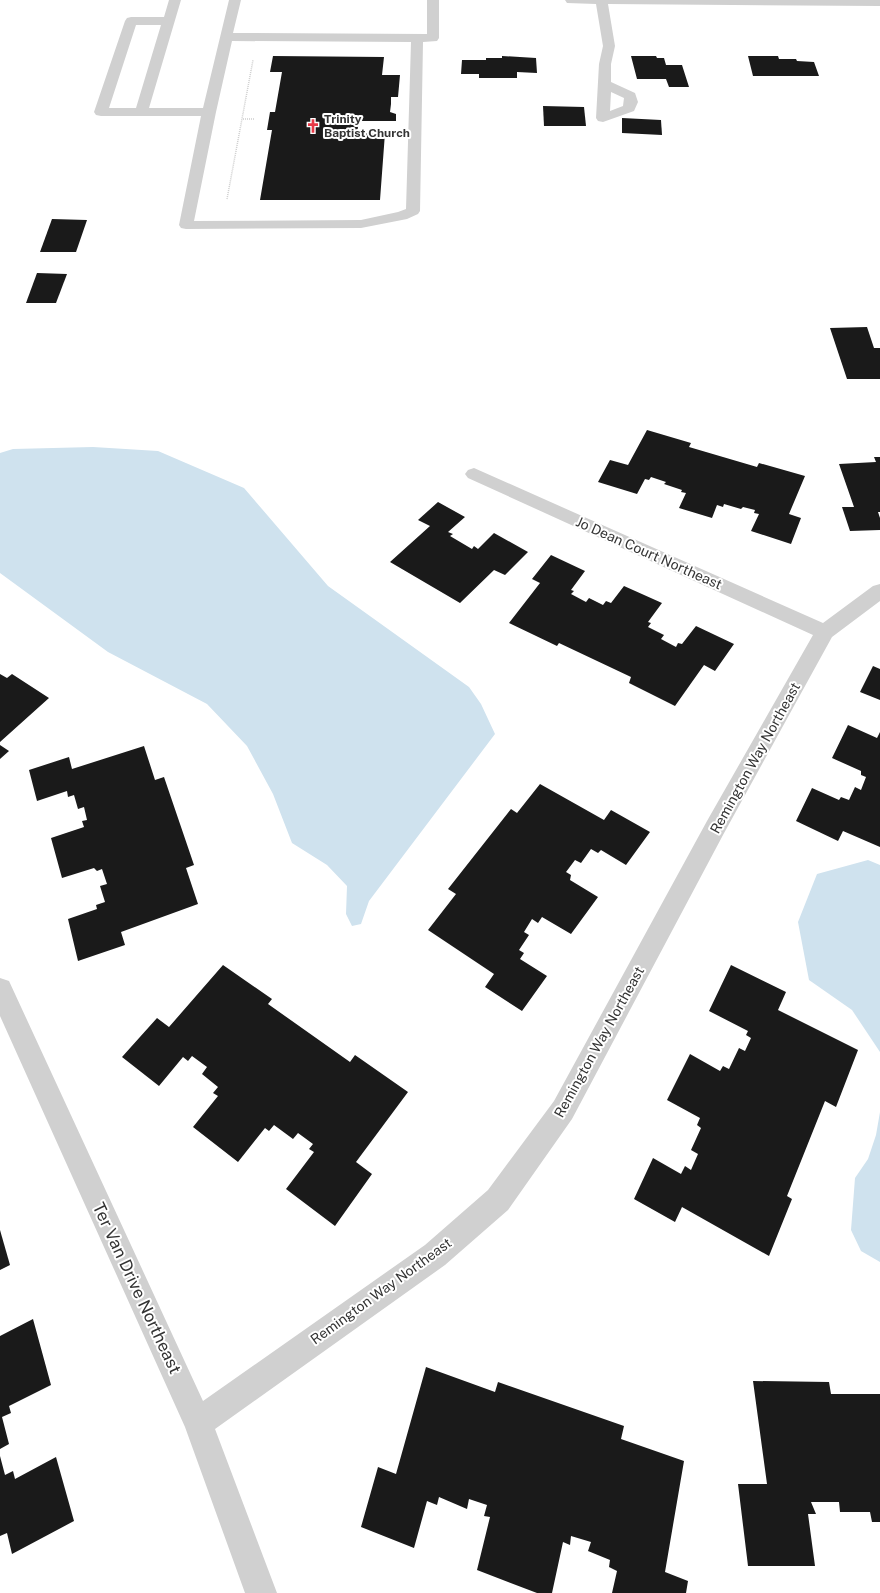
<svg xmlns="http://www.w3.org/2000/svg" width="880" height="1593" font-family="'Public Sans',sans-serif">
<rect width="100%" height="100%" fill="#fff"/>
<g fill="#cfe2ee">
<path d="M 93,447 L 158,451 L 244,488 L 328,586 L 469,687 L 481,704 L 495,734 L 369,901 L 361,924 L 352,926 L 346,914 L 347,886 L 327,865 L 292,843 L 273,794 L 247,746 L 207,704 L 108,652 L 0,573 L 0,453 L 13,449 Z"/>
<path d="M 868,860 L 880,865 L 880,1052 L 852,1010 L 809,980 L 798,922 L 817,874 Z"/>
<path d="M 880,1112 L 880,1262 L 861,1251 L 851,1230 L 855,1178 L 868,1159 L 876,1135 Z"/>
</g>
<g fill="#1a1a1a">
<path d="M 273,56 L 384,57 L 382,75 L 400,75 L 398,97 L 391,97 L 391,104 L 390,112 L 396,114 L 396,121 L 359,121 L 357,133 L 385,133 L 380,200 L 260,200 L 272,130 L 267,130 L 270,112 L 275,112 L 282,72 L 270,72 Z"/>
<path d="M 502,56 L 536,58 L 537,73 L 517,72 L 517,78 L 479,78 L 479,74 L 461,74 L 462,60 L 486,60 L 486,58 L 502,58 Z"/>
<path d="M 631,56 L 656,56 L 657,58 L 664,58 L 666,65 L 682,65 L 689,87 L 669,87 L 666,79 L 637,79 Z"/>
<path d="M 748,56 L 778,56 L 779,59 L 796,59 L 797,61 L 814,62 L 819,76 L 753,76 Z"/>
<path d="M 543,106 L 584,107 L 586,126 L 544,126 Z"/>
<path d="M 622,118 L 661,120 L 662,135 L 622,133 Z"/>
<path d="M 52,219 L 87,220 L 76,252 L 40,252 Z"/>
<path d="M 37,273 L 67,274 L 56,303 L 26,303 Z"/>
<path d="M 867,327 L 874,348 L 880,348 L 880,379 L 847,379 L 830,328 Z"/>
<path d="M 647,430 L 691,443 L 689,447 L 757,467 L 759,463 L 805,476 L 789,514 L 801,518 L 791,544 L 751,531 L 759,514 L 754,513 L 755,510 L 743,507 L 741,509 L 724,504 L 723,507 L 717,505 L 712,518 L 679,508 L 686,493 L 681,492 L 682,490 L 664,484 L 666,482 L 651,477 L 649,480 L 645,479 L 637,494 L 598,482 L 610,460 L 628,465 Z"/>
<path d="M 874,457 L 880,457 L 880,512 L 878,512 L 880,518 L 880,530 L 850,531 L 842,507 L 854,507 L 839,464 L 876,462 Z"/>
<path d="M 438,502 L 465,517 L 448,532 L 453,534 L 450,536 L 472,549 L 474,546 L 478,549 L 494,533 L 528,552 L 505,575 L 494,570 L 460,603 L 390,562 L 430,526 L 418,520 Z"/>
<path d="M 551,555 L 585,571 L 571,590 L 574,591 L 571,594 L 586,602 L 589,598 L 603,605 L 606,601 L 611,603 L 624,586 L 662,603 L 648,622 L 651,623 L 648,627 L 664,635 L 661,639 L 676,647 L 678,643 L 682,644 L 696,626 L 734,644 L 715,671 L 704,665 L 675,706 L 629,683 L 631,677 L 559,643 L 557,646 L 509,623 L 540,583 L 532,579 Z"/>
<path d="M 873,666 L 880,669 L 880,700 L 860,692 Z"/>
<path d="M 0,674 L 7,678 L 12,674 L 49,698 L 0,742 Z"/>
<path d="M 848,725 L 877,738 L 880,732 L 880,847 L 843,831 L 838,841 L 796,821 L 812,788 L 839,800 L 841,797 L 849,800 L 855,787 L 861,790 L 866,777 L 861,775 L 861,771 L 832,758 Z"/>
<path d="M 0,745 L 9,751 L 0,759 Z"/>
<path d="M 144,746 L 155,780 L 164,777 L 194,865 L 186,868 L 198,904 L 121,932 L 125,945 L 78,961 L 68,919 L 97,909 L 96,905 L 105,902 L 100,886 L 107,884 L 102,869 L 97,871 L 94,868 L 62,878 L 51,838 L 84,827 L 82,821 L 87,820 L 84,807 L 78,809 L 74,795 L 68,797 L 67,791 L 37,801 L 29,770 L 69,757 L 72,769 Z"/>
<path d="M 540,784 L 604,820 L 611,810 L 650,832 L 626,865 L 601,850 L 598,853 L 591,849 L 581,863 L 575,860 L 566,872 L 571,875 L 570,880 L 598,897 L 571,934 L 542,917 L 538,923 L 532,919 L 524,932 L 529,935 L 519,950 L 524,953 L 520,959 L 547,976 L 522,1011 L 485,987 L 494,974 L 428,930 L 456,894 L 448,889 L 511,809 L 517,813 Z"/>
<path d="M 223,965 L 272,999 L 268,1004 L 350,1062 L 355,1055 L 408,1092 L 356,1162 L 372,1174 L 335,1226 L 286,1189 L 314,1152 L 309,1149 L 313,1144 L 298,1133 L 293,1139 L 274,1125 L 269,1131 L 265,1128 L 238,1162 L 193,1127 L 218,1096 L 213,1093 L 218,1087 L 202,1074 L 207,1067 L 192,1056 L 188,1061 L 183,1057 L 159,1086 L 122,1057 L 157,1018 L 169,1027 Z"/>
<path d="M 731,965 L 786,992 L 778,1010 L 858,1050 L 836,1107 L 825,1101 L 787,1196 L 792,1199 L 769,1256 L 682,1207 L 675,1222 L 634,1199 L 653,1158 L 681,1174 L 685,1166 L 691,1170 L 698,1154 L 691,1150 L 701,1128 L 697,1125 L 700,1118 L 667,1100 L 690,1054 L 720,1071 L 723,1066 L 729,1069 L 739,1048 L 745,1051 L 751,1038 L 746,1035 L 748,1031 L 709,1011 Z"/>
<path d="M 0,1230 L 10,1265 L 0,1270 Z"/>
<path d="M 33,1319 L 51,1385 L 9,1406 L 11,1413 L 2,1417 L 9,1444 L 0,1449 L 0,1336 Z"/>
<path d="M 426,1367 L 495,1392 L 498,1382 L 624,1426 L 621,1439 L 684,1461 L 665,1572 L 688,1581 L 686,1593 L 612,1593 L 617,1571 L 609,1567 L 610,1560 L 588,1551 L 591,1542 L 571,1536 L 570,1545 L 563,1542 L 552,1593 L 537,1593 L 477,1570 L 490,1517 L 484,1516 L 487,1505 L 469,1499 L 467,1509 L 439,1497 L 437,1505 L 427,1501 L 414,1548 L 361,1527 L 378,1467 L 396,1474 Z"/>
<path d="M 753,1381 L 829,1382 L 831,1394 L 880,1394 L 880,1522 L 872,1522 L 870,1512 L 840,1512 L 839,1502 L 811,1502 L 816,1514 L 808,1514 L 815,1566 L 748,1566 L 738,1484 L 767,1484 Z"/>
<path d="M 0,1456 L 5,1475 L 13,1471 L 15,1479 L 56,1457 L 74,1521 L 12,1554 L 7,1533 L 0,1536 Z"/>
</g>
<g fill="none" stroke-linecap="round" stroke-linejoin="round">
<g stroke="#cdcdcd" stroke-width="1.5" stroke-dasharray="1 1" stroke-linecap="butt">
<path d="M 243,119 L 255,119"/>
<path d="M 227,199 L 253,60"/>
</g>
<g fill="#d0d0d0" fill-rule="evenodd">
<path d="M 169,0 L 181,0 L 149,108 L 203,108 L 229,0 L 241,0 L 233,33 L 427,34 L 427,0 L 439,0 L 439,38 L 437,41 L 423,42 L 420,211 L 418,214 L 407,219 L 361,228 L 186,229 L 181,228 L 179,225 L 201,116 L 101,116 L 96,115 L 94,112 L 125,21 L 127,18 L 131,17 L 164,17 ZM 136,25 L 161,25 L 136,108 L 109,108 ZM 232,41 L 411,42 L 406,209 L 398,212 L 361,220 L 194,221 L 216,112 Z"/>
<path d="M 565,0 L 880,0 L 880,6 L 608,4 L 615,46 L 611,64 L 611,82 L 635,93 L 638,102 L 634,111 L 603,122 L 598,121 L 596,118 L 599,64 L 603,46 L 596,4 L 567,3 ZM 611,92 L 624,98 L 623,106 L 610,111 Z"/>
<path d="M 474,468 L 823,623 L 873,586 L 880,584 L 880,601 L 832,637 L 723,835 L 572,1119 L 508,1210 L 445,1265 L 215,1429 L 277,1593 L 245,1593 L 185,1427 L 0,1016 L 0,978 L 9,981 L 203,1401 L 425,1245 L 488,1190 L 554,1101 L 707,821 L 813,635 L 468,478 L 465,474 L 468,470 Z"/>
</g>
</g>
<defs>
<symbol id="church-bare" viewBox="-9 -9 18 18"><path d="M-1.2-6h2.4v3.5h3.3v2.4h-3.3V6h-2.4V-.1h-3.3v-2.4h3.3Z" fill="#e63946" stroke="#fff" stroke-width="2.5" paint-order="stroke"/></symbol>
</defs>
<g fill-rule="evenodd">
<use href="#church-bare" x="303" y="116" width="20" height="20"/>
</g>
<g text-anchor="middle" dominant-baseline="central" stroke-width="4" stroke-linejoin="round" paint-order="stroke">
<g font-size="12" font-weight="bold" fill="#333" stroke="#fff" text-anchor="start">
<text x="324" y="119">Trinity<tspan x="324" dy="14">Baptist Church</tspan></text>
</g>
<g font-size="14" fill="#333" stroke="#fff">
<text transform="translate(649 553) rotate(24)">Jo Dean Court Northeast</text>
<text transform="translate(755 758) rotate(-61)">Remington Way Northeast</text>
<text transform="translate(599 1042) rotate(-61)">Remington Way Northeast</text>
<text transform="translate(381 1291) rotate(-36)">Remington Way Northeast</text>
</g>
<g font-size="17" fill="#333" stroke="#fff">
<text transform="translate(137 1288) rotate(65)">Ter Van Drive Northeast</text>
</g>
</g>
</svg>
